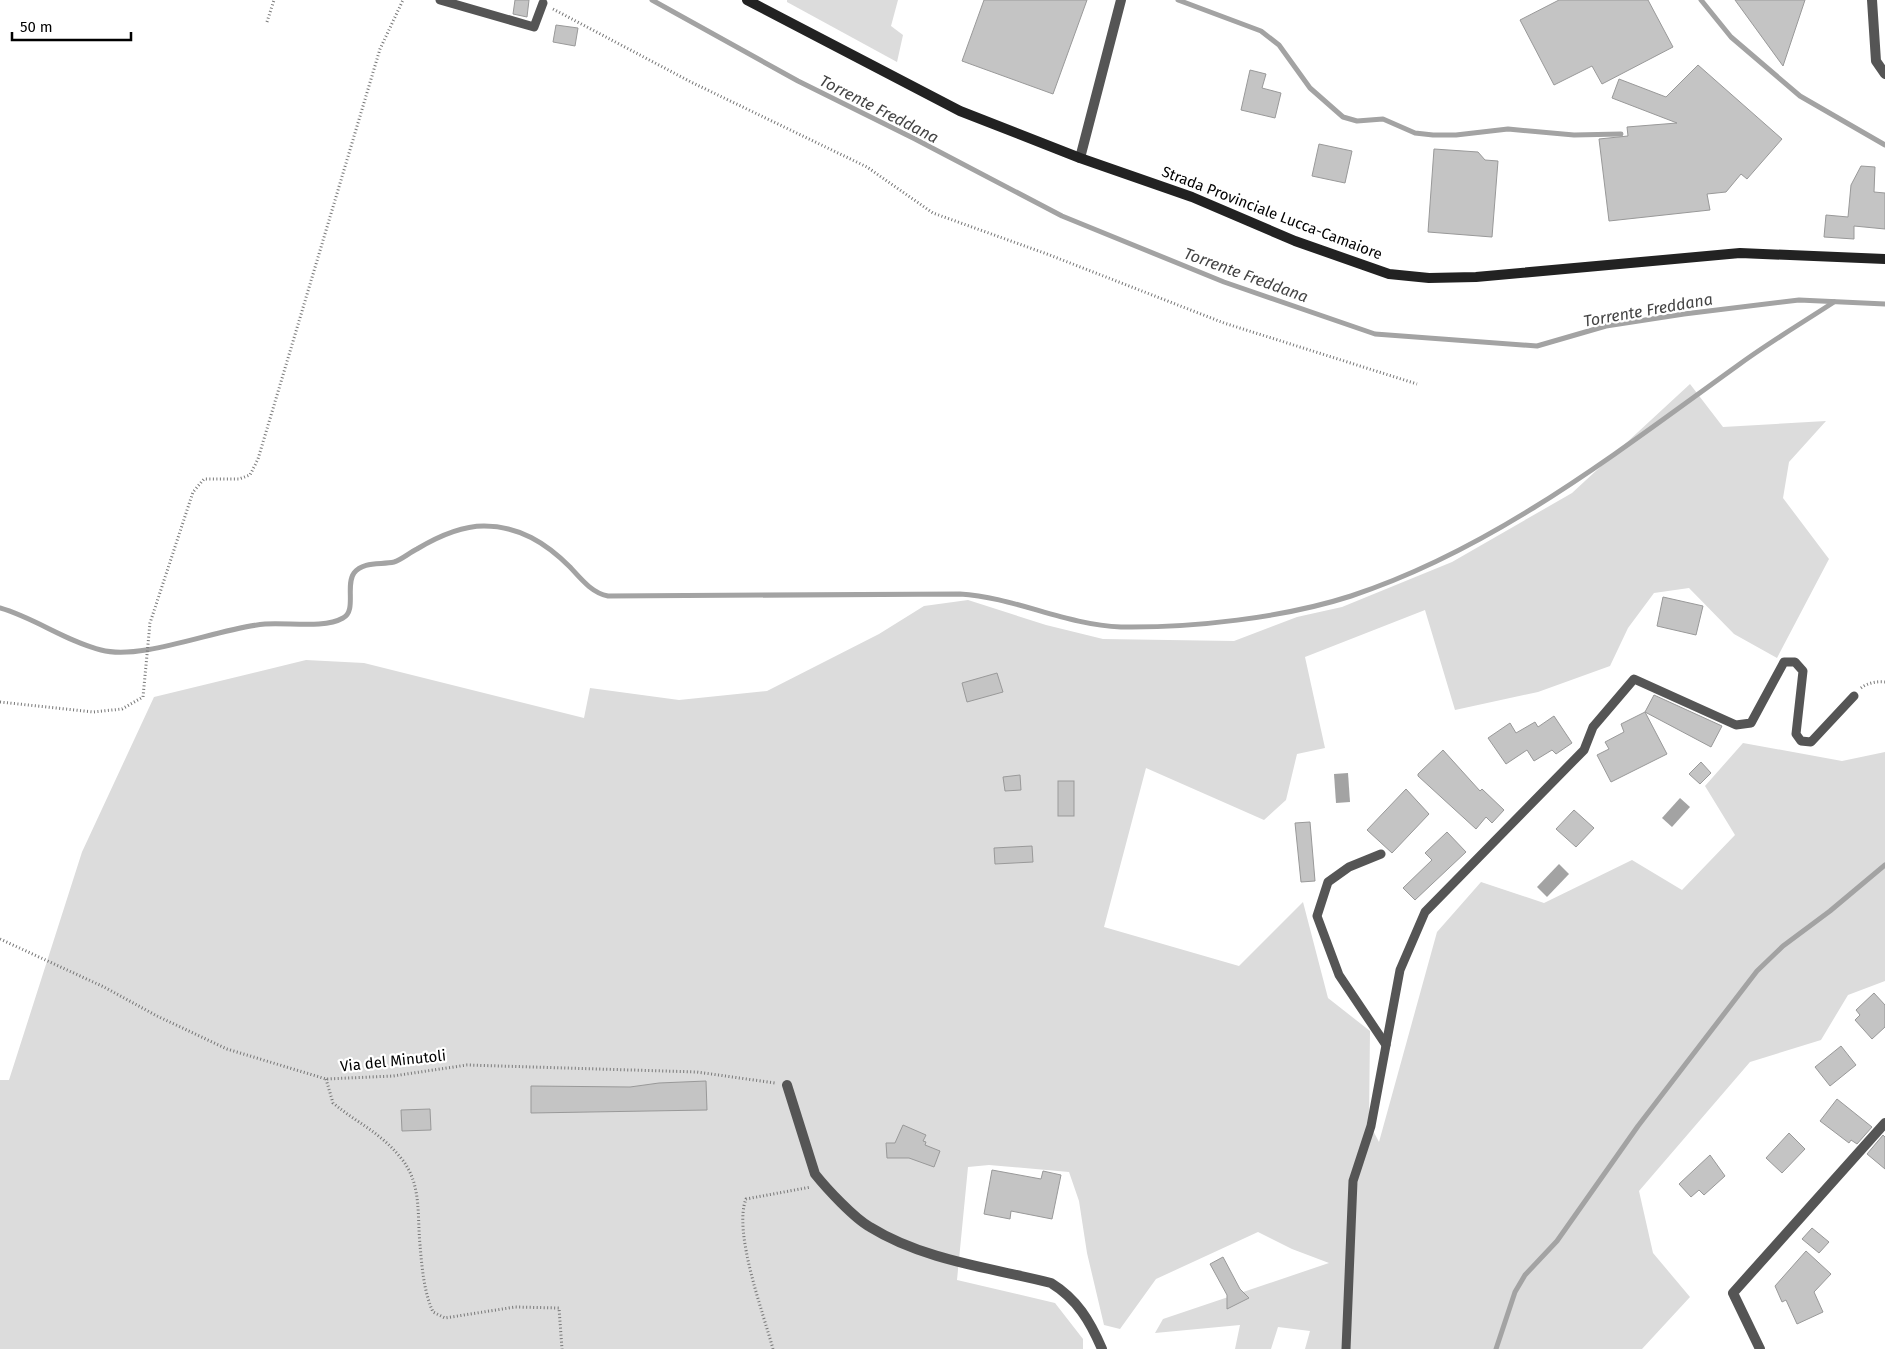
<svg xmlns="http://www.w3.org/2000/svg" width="1885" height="1349" font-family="'Fira Sans',sans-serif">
<rect width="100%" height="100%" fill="#fff"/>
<g fill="#dcdcdc">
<path d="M 787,0 L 898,0 L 891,26 L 903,35 L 897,62 L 787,2 Z"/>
<path d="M 1690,384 L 1723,427 L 1826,421 L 1789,462 L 1783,498 L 1829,559 L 1777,658 L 1734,634 L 1689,588 L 1654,593 L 1628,628 L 1610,666 L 1538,692 L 1455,710 L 1425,610 L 1305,657 L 1325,748 L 1297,754 L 1286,800 L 1264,820 L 1146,768 L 1104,927 L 1239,966 L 1303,902 L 1328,998 L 1370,1031 L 1369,1123 L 1379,1142 L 1437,932 L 1481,882 L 1544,903 L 1632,860 L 1682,890 L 1735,835 L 1705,786 L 1743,743 L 1842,761 L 1885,752 L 1885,981 L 1848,995 L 1821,1040 L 1750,1062 L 1639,1191 L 1653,1253 L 1690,1297 L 1642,1349 L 1305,1349 L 1310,1331 L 1278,1327 L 1271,1349 L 1235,1349 L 1240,1325 L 1155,1333 L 1163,1319 L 1329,1263 L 1292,1249 L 1258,1232 L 1156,1279 L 1120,1329 L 1104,1325 L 1087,1253 L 1079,1201 L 1069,1172 L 989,1165 L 968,1167 L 957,1280 L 1055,1303 L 1083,1339 L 1083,1349 L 0,1349 L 0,1080 L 9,1080 L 82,852 L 154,697 L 306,660 L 364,663 L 584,718 L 590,688 L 679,700 L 767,691 L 879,634 L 924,606 L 968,600 L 1046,625 L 1103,639 L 1234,641 L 1297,617 L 1342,607 L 1452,562 L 1572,493 Z"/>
</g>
<g fill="#a3a3a3">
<path d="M 1348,773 L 1350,802 L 1336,803 L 1334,774 Z"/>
<path d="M 1680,798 L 1690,807 L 1672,827 L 1662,818 Z"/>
<path d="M 1559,864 L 1569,874 L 1547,897 L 1537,887 Z"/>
</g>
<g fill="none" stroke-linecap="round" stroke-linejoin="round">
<g stroke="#a3a3a3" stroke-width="5">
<path d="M 652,0 L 798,81 L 915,139 L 1062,216 L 1224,282 L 1375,334 L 1537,346 L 1606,326 L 1684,314 L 1799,300 L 1885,304"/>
<path d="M 1178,0 L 1261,31 L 1279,45 L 1310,88 L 1343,117 L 1357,121 L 1383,119 L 1415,133 L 1433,135 L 1456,135 L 1508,129 L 1574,135 L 1621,134"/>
<path d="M 1701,0 L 1731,37 L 1800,96 L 1885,145"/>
<path d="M 0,608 C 35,618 65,641 101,650 C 143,661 218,628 265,624 C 287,622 324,629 343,618 C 357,611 345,585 354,573 C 363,561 381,565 394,562 C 401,560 409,553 417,549 C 437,537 460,526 484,526 C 519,526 546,543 570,567 C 581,579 592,593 608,596 L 960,594 C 1014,597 1065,625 1121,627 C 1192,628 1283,618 1351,596 C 1494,549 1616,453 1737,366 C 1768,343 1802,323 1834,302"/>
<path d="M 1496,1349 L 1515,1292 L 1525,1275 L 1557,1241 L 1638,1126 L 1757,971 L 1783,946 L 1830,911 L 1885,865"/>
</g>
</g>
<g fill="#c4c4c4" stroke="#999">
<path d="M 515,0 L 529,0 L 527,17 L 513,14 Z"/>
<path d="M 984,0 L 1087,0 L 1053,94 L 962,61 Z"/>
<path d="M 1559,0 L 1648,0 L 1673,47 L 1602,84 L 1592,66 L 1554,85 L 1520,20 Z"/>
<path d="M 1735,0 L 1805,0 L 1783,66 Z"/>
<path d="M 556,25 L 578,28 L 575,46 L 553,42 Z"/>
<path d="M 1698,65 L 1782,139 L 1747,179 L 1741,174 L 1726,192 L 1707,194 L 1710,210 L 1609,221 L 1599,139 L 1628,136 L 1627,127 L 1677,123 L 1612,98 L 1619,79 L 1666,97 Z"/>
<path d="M 1250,70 L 1266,74 L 1262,88 L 1281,93 L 1275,118 L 1241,110 Z"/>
<path d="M 1319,144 L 1352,151 L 1345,183 L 1312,176 Z"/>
<path d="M 1434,149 L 1478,152 L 1485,160 L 1498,161 L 1492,237 L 1428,232 Z"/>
<path d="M 1861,166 L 1875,167 L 1874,192 L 1885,193 L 1885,229 L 1854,226 L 1854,239 L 1824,237 L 1826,215 L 1848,217 L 1851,185 Z"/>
<path d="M 1663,597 L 1703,606 L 1696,635 L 1657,626 Z"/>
<path d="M 997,673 L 1003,692 L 967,702 L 962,683 Z"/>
<path d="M 1654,695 L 1722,726 L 1711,747 L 1645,712 Z"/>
<path d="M 1645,712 L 1667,754 L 1611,782 L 1597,755 L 1609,749 L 1605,742 L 1624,732 L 1621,724 Z"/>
<path d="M 1554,716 L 1572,743 L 1556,754 L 1552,750 L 1534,761 L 1527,750 L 1506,764 L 1488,738 L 1510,723 L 1516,733 L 1535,722 L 1538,727 Z"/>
<path d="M 1443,750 L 1480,791 L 1482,789 L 1504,810 L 1492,823 L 1486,817 L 1476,829 L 1418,776 L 1418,774 Z"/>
<path d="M 1701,762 L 1711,773 L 1700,784 L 1689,774 Z"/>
<path d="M 1020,775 L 1021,790 L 1005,791 L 1003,777 Z"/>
<rect x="1058" y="781" width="16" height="35"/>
<path d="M 1406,789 L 1429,814 L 1392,853 L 1367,830 Z"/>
<path d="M 1574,810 L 1594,828 L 1576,847 L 1556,829 Z"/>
<path d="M 1310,822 L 1315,881 L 1301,882 L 1295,823 Z"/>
<path d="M 1447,832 L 1466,852 L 1415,900 L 1403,888 L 1432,860 L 1425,853 Z"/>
<path d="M 1032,846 L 1033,862 L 995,864 L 994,848 Z"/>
<path d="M 1874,993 L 1885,1005 L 1885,1027 L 1872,1039 L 1855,1020 L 1860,1015 L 1856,1010 Z"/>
<path d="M 1841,1046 L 1856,1065 L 1830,1086 L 1815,1067 Z"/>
<path d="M 706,1081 L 707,1110 L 531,1113 L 531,1086 L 630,1087 L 659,1083 Z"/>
<path d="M 1837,1099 L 1872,1127 L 1857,1144 L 1851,1140 L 1849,1143 L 1820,1121 Z"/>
<path d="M 430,1109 L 431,1130 L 402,1131 L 401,1110 Z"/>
<path d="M 903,1125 L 926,1135 L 923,1141 L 926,1142 L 925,1145 L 940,1151 L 934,1167 L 909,1158 L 887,1158 L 886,1143 L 895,1143 Z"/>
<path d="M 1789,1133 L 1805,1149 L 1782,1173 L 1766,1158 Z"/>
<path d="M 1883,1135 L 1885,1137 L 1885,1169 L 1867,1154 Z"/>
<path d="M 1710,1155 L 1725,1176 L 1704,1195 L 1699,1190 L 1691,1197 L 1679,1184 Z"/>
<path d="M 992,1170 L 1041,1179 L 1043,1171 L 1061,1175 L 1052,1219 L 1011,1211 L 1010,1219 L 984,1214 Z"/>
<path d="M 1812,1228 L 1829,1242 L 1819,1253 L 1802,1239 Z"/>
<path d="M 1806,1251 L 1831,1274 L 1814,1292 L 1823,1312 L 1797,1324 L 1786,1300 L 1782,1302 L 1775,1286 Z"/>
<path d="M 1223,1257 L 1240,1289 L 1249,1298 L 1227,1309 L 1227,1295 L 1210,1264 Z"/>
</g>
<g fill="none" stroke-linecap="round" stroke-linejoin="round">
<g stroke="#777" stroke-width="3" stroke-dasharray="1 2.5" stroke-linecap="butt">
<path d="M 553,9 L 691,82 L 867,167 L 933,213 L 1047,254 L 1224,323 L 1417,384"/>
<path d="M 267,22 L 274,0"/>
<path d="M 1861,688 C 1867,683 1877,681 1885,682"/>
<path d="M 0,702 L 93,712 L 122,709 L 143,697 L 150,623 L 193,492 L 204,479 L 239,479 L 250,475 L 258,459 L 380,49 L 403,0"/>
<path d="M 0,939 L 104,987 L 157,1016 L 227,1049 L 326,1079 L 393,1076 L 467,1065 L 697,1072 L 775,1083"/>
<path d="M 326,1079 L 333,1103 C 357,1123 380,1132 401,1158 C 422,1184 417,1214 420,1245 C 422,1268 424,1292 433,1312 L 445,1318 L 515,1307 L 559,1308 L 562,1349"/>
<path d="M 773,1349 C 763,1312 733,1232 746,1199 L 811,1187"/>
</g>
<g stroke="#555" stroke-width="9">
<path d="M 440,0 L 534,27 L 543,3"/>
<path d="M 1381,854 L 1349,867 L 1328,882 L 1317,916 L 1339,975 L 1386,1045"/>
<path d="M 1346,1349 L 1353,1181 L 1371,1126 L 1400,970 L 1425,912 L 1584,750 L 1593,727 L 1634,679 L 1736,725 L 1751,723 L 1784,662 L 1795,662 L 1803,671 L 1796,734 L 1801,741 L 1811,742 L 1854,696"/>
</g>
<g stroke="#555" stroke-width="10">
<path d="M 1872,0 L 1876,61 L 1885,74"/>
<path d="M 1080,158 L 1121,0"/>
<path d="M 787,1085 L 815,1174 C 827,1189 854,1218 870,1227 C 923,1260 991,1268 1051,1283 C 1077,1299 1090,1321 1102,1349"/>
<path d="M 1760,1349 L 1733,1293 L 1885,1123"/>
</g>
<path stroke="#222" stroke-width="10" d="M 747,0 L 960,111 L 1080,158 L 1192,197 L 1295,241 L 1389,274 L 1429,278 L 1476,277 L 1740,253 L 1885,259"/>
</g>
<g text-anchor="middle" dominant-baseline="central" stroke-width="4.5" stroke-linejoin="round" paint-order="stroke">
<g font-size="15" fill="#000" stroke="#fff">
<text transform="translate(1272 213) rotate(21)">Strada Provinciale Lucca-Camaiore</text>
<text transform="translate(393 1061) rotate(-6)">Via del Minutoli</text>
</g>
<g font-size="16" font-style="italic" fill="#444" stroke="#fff">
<text transform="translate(879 109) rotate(27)">Torrente Freddana</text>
<text transform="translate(1246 275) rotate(20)">Torrente Freddana</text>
<text transform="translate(1648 310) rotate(-10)">Torrente Freddana</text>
</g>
</g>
<path d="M12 32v8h119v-8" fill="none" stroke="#000000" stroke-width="2.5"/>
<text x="20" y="32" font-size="15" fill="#000000" stroke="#ffffff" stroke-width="4" paint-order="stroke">50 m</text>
</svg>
